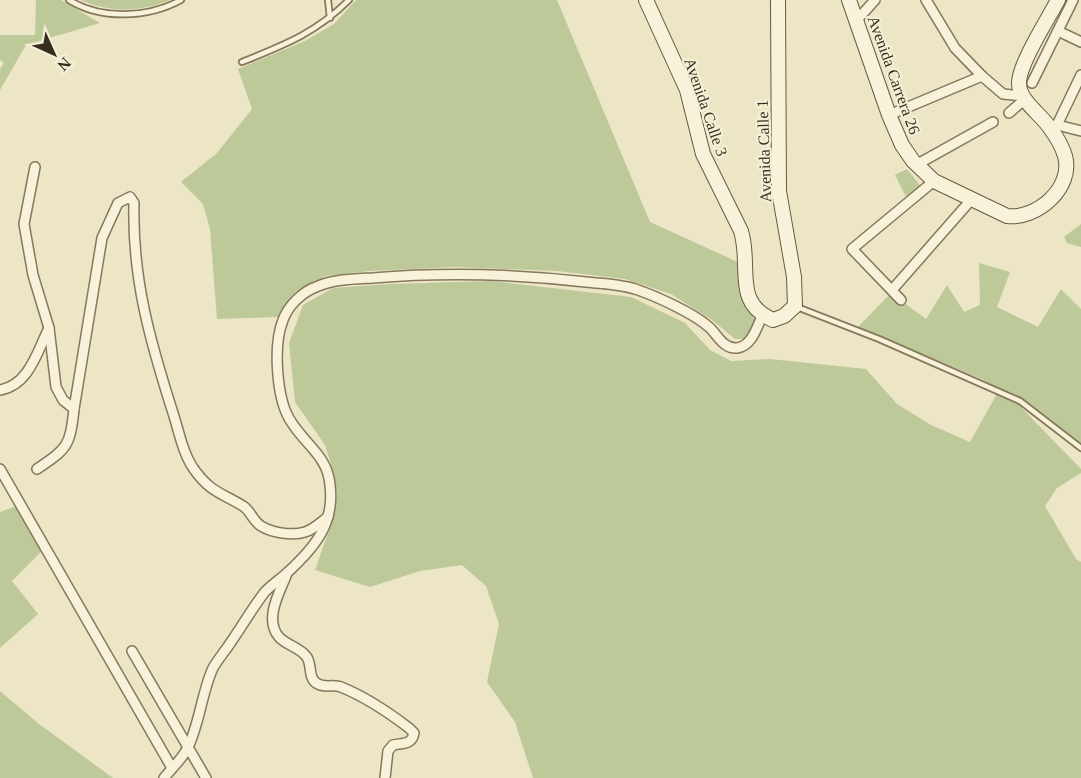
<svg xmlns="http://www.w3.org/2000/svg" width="1081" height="778" font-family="Georgia,serif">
<rect width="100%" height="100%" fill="#ece5c6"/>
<g fill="#bec99a">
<path d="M 36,0 L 61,0 L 100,23 L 26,45 L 0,90 L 0,69 L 4,63 L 0,60 L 0,35 L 35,35 Z"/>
<path d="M 81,0 L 170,0 C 141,12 109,13 81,0 Z"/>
<path d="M 356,0 L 557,0 L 650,222 L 740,263 L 743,302 L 755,320 L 745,339 L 735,339 L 712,320 L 671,294 L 625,279 L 557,271 L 455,267 L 369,271 L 326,276 L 296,291 L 278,317 L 217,319 L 210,229 L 203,204 L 181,182 L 217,153 L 252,109 L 238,69 L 305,41 L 334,24 Z"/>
<path d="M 907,169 L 923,189 L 908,201 L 895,175 Z"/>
<path d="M 1081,224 L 1081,247 L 1067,243 L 1064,237 Z"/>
<path d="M 979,263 L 1010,272 L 997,307 L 1038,327 L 1061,289 L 1081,309 L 1081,449 L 1026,406 L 1014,400 L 1081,469 L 1081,473 L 1057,488 L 1045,506 L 1076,559 L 1081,562 L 1081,778 L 533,778 L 515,722 L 487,682 L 499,624 L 486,586 L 462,565 L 420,571 L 370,587 L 315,570 L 333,519 L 337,494 L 334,474 L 325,445 L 295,402 L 289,343 L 303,305 L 333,288 L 390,284 L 491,281 L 631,297 L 685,323 L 710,350 L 731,361 L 770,359 L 866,369 L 897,404 L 931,425 L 970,442 L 999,390 L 984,380 L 858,327 L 891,293 L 926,319 L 947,285 L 964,312 L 980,305 Z"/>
<path d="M 17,506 L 41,552 L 12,581 L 38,614 L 0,648 L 0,512 Z"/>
<path d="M 0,682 L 0,691 L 39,724 L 113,778 L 0,778 Z"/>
</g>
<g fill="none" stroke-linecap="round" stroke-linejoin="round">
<defs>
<g id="lane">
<path d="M 69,0 C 101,20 148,18 181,0"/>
<path d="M 328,0 L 330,18"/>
<path d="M 242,62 C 284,45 316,33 349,0"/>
<path d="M 797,307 L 879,339 L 1020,401 L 1081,448"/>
</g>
<g id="street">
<path d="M 926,0 L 955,48 L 982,76 L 1003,94 L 1023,96"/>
<path d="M 856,21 L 875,0"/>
<path d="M 1058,31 L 1081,42"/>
<path d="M 1032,83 L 1073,0"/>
<path d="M 1009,113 L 1025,99"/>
<path d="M 889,115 L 982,76"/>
<path d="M 1057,125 L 1081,75"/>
<path d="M 1052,126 L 1057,125 L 1081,131"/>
<path d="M 916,165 L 993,122"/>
<path d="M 35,167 L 24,224 L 33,275 L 49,328 L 56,387 L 63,400 L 74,409"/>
<path d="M 892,290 L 971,200"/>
<path d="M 901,300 L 852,249 L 934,181"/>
<path d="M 0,390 C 29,385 37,352 49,328"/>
<path d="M 0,469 L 172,768"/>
<path d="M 37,469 C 68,448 70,446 74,409 L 102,238 L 118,203 L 130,197 L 134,203 C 132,278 150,341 173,413 C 179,431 183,456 196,472 C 212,493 222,493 243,506 C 250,510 253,521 261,526 C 272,533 293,536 305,532 C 313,530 321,522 328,517"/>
<path d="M 286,576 C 279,593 264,620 279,637 C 286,645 299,647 306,656 C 313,664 307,679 318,684 C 325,688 334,684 341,687 C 366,697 388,712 409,728 L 414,733 C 412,745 402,743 393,745 L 388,751 L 385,778"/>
<path d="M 132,651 L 206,778"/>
<path d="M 164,778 C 171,769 182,759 187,749 C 199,727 202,691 213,668 C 218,659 226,650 231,642 C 242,626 252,609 264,593 C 271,585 281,579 288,572 C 314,548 335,524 330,485 C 328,457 306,445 292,423 C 276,401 273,345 283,320 C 288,306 302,292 316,287 C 334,279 354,279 373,278 C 444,272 515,274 586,282 C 603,284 622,284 638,290 C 658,297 693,313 709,327 C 717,334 723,349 737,348 C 752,346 757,327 762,316"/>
</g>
<g id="secondary">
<path d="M 646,0 L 687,90 L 703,154 L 741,231 C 752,267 732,302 773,320 L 784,316 L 795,306 L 794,277 L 779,191 L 778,0"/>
<path d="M 849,0 L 889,115 L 902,145 L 913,161 L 934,181 L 1007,216 C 1036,220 1074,188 1065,156 C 1062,146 1056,136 1050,128 C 1041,114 1019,101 1019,83 C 1019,64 1048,19 1058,0"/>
</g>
</defs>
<use href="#lane" stroke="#86785d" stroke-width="8"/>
<use href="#street" stroke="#86785d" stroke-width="12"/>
<use href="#secondary" stroke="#685940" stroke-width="16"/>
<use href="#lane" stroke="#f7f2d9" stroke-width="4.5"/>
<use href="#street" stroke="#f7f2d9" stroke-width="9"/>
<use href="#secondary" stroke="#f7f2d9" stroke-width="14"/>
</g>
<g text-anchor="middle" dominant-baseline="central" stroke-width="4.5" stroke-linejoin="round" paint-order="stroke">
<g font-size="16" fill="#372e20" stroke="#f4efd5">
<text transform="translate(894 75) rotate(70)">Avenida Carrera 26</text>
<text transform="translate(706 107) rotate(71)">Avenida Calle 3</text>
<text transform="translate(764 151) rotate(-92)">Avenida Calle 1</text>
</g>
</g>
<g transform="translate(54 54) rotate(135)" stroke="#f4efd5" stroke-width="4.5" paint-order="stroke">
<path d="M0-4.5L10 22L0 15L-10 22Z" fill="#372e20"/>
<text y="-9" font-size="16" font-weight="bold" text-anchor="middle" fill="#372e20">N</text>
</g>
</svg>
